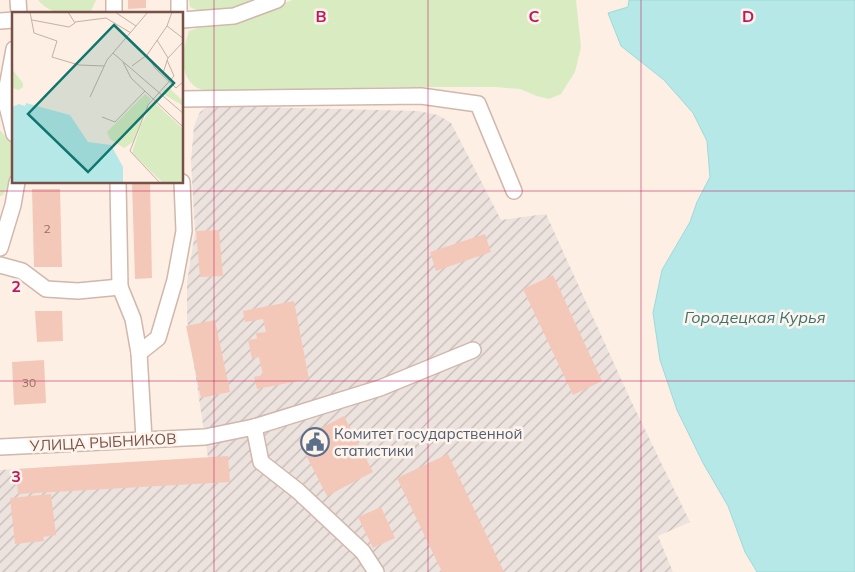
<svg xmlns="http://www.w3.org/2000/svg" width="855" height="572" font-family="Mulish,sans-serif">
<defs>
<pattern id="industrial-furrows" width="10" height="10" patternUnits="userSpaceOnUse" patternTransform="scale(1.25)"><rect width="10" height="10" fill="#ede3de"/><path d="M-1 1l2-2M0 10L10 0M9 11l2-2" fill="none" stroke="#c5bab6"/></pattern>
</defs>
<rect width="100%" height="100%" fill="#fdefe3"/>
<path fill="url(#industrial-furrows)" d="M 209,106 L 418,111 L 438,115 L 451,123 L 501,220 L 546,214 L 632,403 L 690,522 L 658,536 L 673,572 L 0,572 L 0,470 L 208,458 L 187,319 L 187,282 L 195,232 L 191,161 L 194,126 L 200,112 Z"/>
<g fill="#d9ecc1">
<path d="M 38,0 L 96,0 L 91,11 C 74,18 50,15 38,0 Z"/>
<path d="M 189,0 L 258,0 C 237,7 211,18 190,7 Z"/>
<path d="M 292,0 L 576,0 L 581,47 L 575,72 L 561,94 L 549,99 L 537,96 L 520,89 L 496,87 L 393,87 L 212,93 C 206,91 198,89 193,85 C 178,70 183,49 189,31 L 198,28 L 232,25 Z"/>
<path d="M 0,130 L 14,147 L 14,173 L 11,183 L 2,196 L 0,196 Z"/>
</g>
<path fill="#b7e8e8" stroke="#9cdada" d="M 629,0 L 855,0 L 855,572 L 757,572 L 745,552 L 728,506 L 703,463 L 677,410 L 660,360 L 653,313 L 662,270 L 690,222 L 697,202 L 710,177 L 707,141 L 693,113 L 664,80 L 621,46 L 608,13 L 628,7 Z"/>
<g fill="#f4c8b9">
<path d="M 128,0 L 146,0 L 146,8 L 128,9 Z"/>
<path d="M 132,182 L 150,182 L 152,278 L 135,279 Z"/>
<path d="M 32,189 L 60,189 L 62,267 L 34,267 Z"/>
<path d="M 219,230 L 223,276 L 200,277 L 196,231 Z"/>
<path d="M 485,234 L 491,252 L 436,271 L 430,252 Z"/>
<path d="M 553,275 L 602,381 L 573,395 L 523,289 Z"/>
<path d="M 294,301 L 309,379 L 257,389 L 254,377 L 263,375 L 259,357 L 252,359 L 248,340 L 257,339 L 256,333 L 266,332 L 263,319 L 245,322 L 243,311 Z"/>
<path d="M 35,311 L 62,311 L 63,341 L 37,342 Z"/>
<path d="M 215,320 L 230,392 L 201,398 L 186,326 Z"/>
<path d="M 44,360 L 46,403 L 14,405 L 12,362 Z"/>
<path d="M 344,416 L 373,472 L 327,496 L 298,440 Z"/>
<path d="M 448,454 L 504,572 L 442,572 L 397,478 Z"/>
<path d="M 228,456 L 230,482 L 18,494 L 16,469 Z"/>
<path d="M 51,494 L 56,535 L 43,537 L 44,541 L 15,544 L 10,498 Z"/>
<path d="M 381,507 L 395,538 L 373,548 L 358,517 Z"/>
</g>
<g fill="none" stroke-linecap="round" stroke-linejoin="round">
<defs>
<g id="minor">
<path d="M 18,0 L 19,14"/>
<path d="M 114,0 L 114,14"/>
<path d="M 179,14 L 179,0"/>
<path d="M 182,20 L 234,16 L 277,0"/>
<path d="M 0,21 L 14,20"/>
<path d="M 14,49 L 5,98 L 14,134"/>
<path d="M 182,99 L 421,96 L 478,104 L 514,191"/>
<path d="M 118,182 L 120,287 L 133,319 L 139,353 L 144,439"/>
<path d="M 0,248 L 13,205 L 17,182"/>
<path d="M 0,265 L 22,271 L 46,289 L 78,291 L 120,287"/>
<path d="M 139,353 L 158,338 L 175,280 L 184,231 L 182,182"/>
<path d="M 254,427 L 261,462 L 298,491 L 363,552 L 376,572"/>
<path d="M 0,447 L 205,437 L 254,427 L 380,388 L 473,350"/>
</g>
</defs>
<use href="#minor" stroke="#d1b7ac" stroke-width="18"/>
<use href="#minor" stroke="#fff" stroke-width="15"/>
</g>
<path fill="none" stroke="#c2185b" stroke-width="1" stroke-opacity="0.55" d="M 214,0 L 214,572M 428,0 L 428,572M 641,0 L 641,572M 0,191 L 855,191M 0,381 L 855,381"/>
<defs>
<symbol id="civic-ring" viewBox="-11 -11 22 22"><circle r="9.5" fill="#fff4eb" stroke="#5c6f8a" stroke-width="1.5"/><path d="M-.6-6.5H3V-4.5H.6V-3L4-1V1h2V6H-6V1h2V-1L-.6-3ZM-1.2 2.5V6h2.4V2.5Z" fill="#5c6f8a"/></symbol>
</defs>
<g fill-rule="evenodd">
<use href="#civic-ring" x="299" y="426" width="32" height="32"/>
</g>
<g text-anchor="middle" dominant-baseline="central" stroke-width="5" stroke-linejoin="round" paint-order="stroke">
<g font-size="12" fill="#966f64">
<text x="47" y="228">2</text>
<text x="29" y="382">30</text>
</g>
<g font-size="15" fill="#4e5e75" stroke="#fff4eb" text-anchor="start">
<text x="334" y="433">Комитет государственной<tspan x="334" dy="17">статистики</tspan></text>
</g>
<g font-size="15" fill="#775148" stroke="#fff4eb">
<text transform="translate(103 442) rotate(-3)">УЛИЦА РЫБНИКОВ</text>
</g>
<g font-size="16" font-style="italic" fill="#387576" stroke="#fff4eb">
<text x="755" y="317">Городецкая Курья</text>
</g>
</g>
<g transform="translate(12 12)">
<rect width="171" height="171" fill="#fdefe3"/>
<path d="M 156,75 L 171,89 L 170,93 L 153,83 L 151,79 ZM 133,82 L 139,87 L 121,130 L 112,136 L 98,127 L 95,120 ZM 142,90 L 171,117 L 171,171 L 151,171 L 120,141 L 129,113 Z" fill="#d9ecc1"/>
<path d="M 0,57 L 11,71 L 11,75 L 7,78 L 0,76 Z" fill="#d9ecc1"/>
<path d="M 14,91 L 58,103 L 76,130 L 99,133 L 111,155 L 111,171 L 0,171 L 0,95 L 7,92 L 13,94 Z" fill="#b7e8e8"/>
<path fill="none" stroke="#c7b0a5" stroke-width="1" d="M 18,0 L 22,21 L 45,29 L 40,45 L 67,53 L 92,54M 65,0 L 83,0M 103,0 L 124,14M 160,0 L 155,14 L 172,27M 20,8 L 57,15 L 63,11 L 56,0M 63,10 L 94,6 L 119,21M 155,14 L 135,43 L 143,56 L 164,76 L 172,69M 145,28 L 156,46M 101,41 L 172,102M 111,50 L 119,66 L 172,116M 120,54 L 135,43M 151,61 L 156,46 L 172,29M 78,85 L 95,48 L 136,0M 90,105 L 103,110 L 133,79M 149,172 L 118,139 L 136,93 L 162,64 L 155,48"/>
<path fill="#0f766e" fill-opacity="0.15" stroke="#0f766e" stroke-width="2.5" d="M 102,13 L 162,71 L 76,160 L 16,102 Z"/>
<rect width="171" height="171" fill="none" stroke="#775148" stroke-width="2.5"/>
</g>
<g font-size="16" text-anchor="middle" font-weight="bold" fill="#c2185b" stroke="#fff4eb" stroke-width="5" stroke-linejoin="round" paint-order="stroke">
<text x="321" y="22">B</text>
<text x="534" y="22">C</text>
<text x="748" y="22">D</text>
<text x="16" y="292">2</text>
<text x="16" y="482">3</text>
</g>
</svg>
